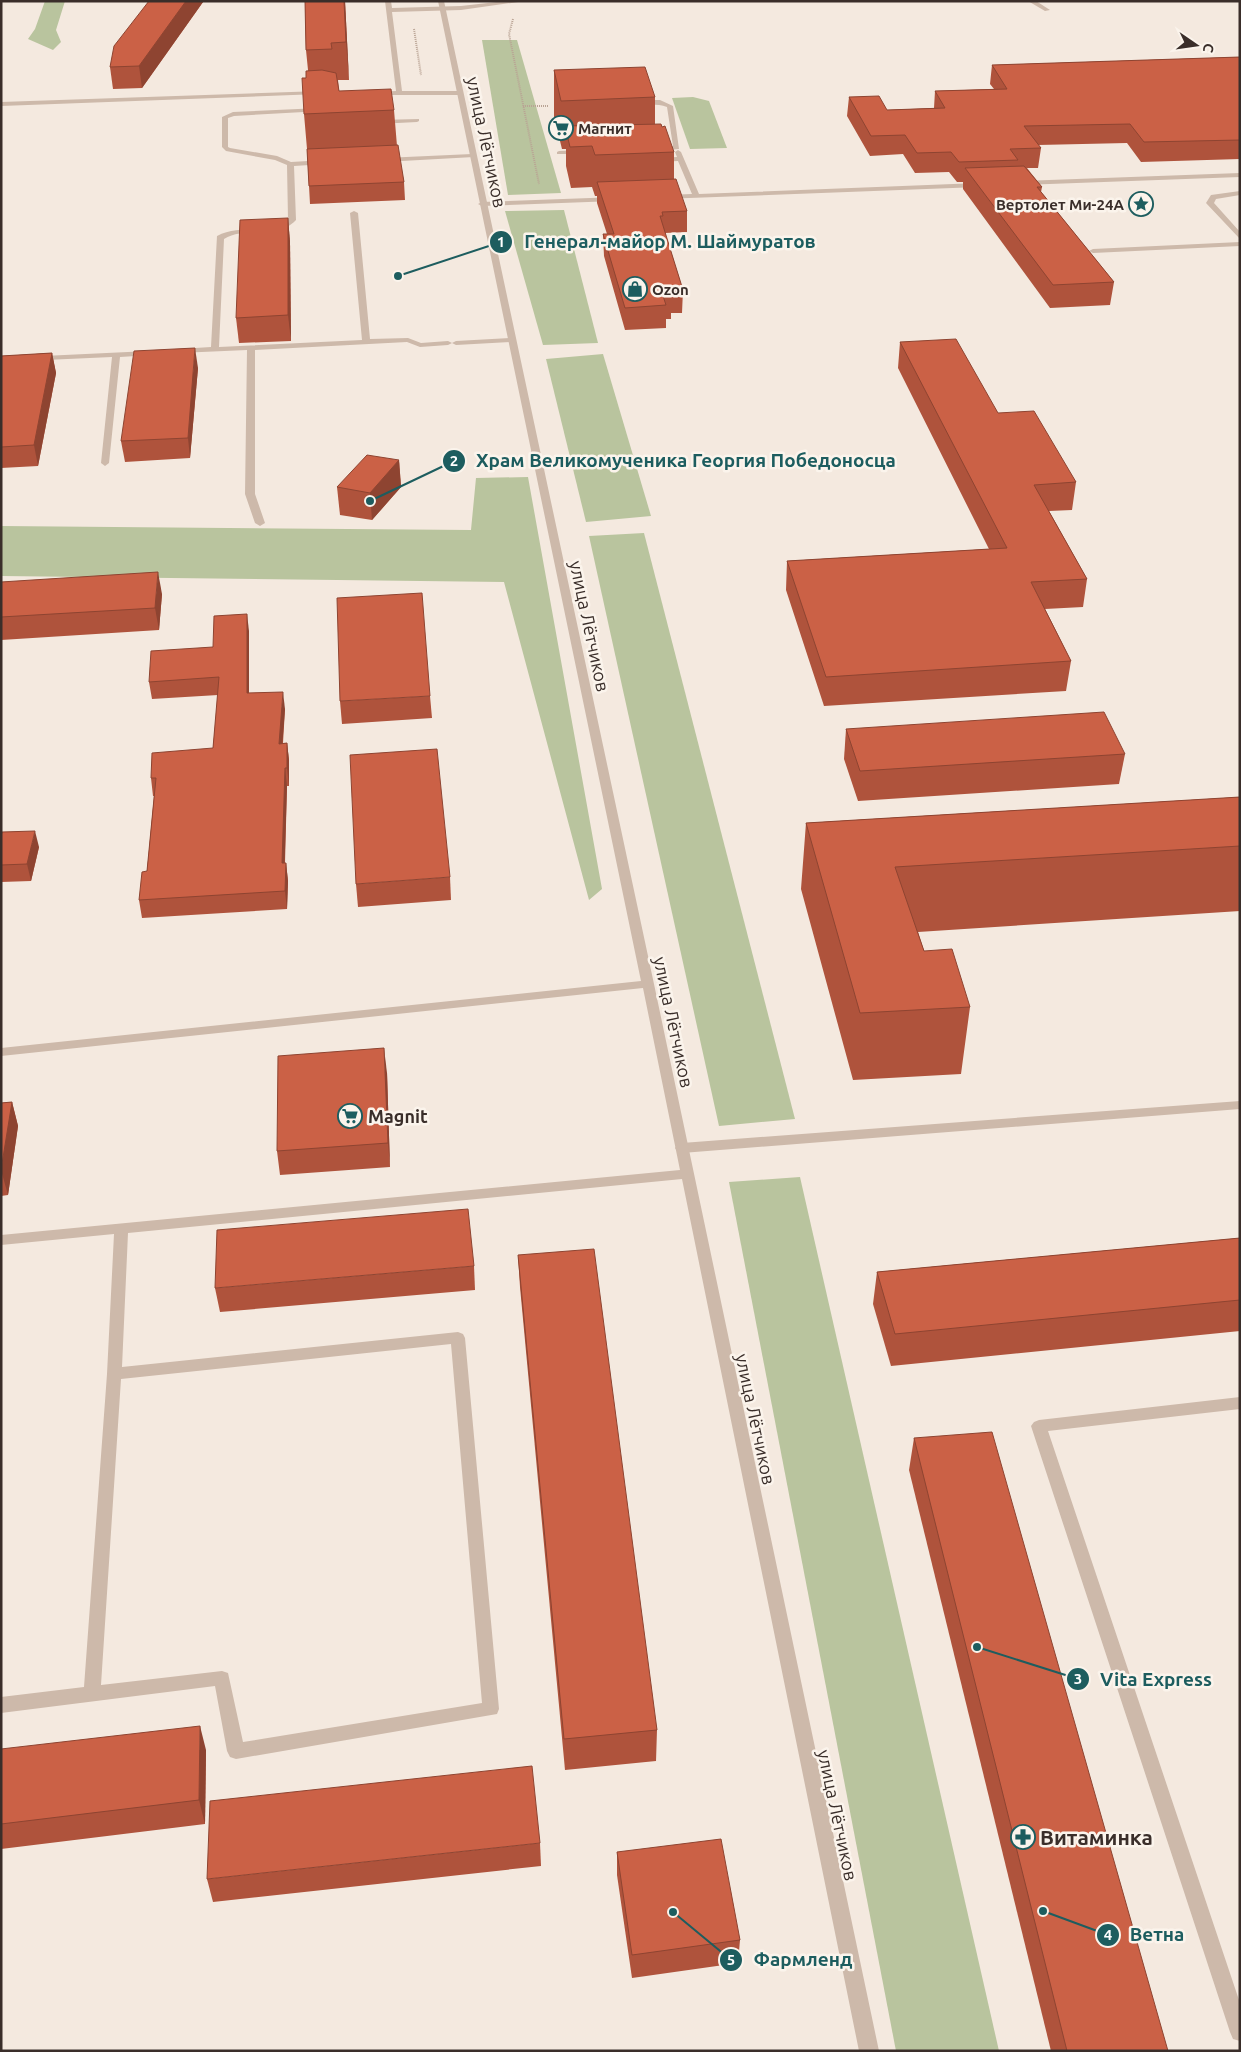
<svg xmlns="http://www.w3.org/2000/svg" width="1241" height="2052" font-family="Ubuntu,sans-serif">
<rect width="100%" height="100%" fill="#f4e9df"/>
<g fill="#b9c49e">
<path d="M 45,1 L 65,1 L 56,30 L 61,42 L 53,50 L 28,39 L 35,29 Z"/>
<path d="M 482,40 L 517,40 L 561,193 L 508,195 Z"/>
<path d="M 693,97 L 709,101 L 727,148 L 690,149 L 672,98 Z"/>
<path d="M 564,210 L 598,343 L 543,345 L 505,211 Z"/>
<path d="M 603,354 L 651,516 L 586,522 L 546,359 Z"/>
<path d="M 528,477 L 602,889 L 589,900 L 504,582 L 1,576 L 1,526 L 471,530 L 476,478 Z"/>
<path d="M 644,533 L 795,1119 L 719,1126 L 589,536 Z"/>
<path d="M 800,1177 L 999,2051 L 896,2051 L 729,1182 Z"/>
</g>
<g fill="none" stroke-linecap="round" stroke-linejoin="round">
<g stroke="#b9a394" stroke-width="2" stroke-dasharray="1 1" stroke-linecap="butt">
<path d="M 513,19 L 509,34 L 539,184"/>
<path d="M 414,29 L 421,75"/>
<path d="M 523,106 L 549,106"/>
</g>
<g fill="#cdb9aa" fill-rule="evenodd">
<path d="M 385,1 L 391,1 L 392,8 L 461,6 L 505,1 L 525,1 L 461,10 L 392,12 L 402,91 L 459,91 L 462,93 L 459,95 L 376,95 L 374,92 L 396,91 Z"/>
<path d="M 1028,1 L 1036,1 L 1050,10 L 1045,11 Z"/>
<path d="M 321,91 L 319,94 L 1,106 L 1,102 Z"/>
<path d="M 660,100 L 673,106 L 679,149 L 656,151 L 653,149 L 673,146 L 667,107 C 657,103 645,106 636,102 L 639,100 Z"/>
<path d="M 320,108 L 322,109 L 322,111 L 234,116 L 228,118 L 228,147 L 230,148 L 277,156 L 291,162 L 325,160 L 328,162 L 325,164 L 294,166 L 296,220 C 276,241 246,225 224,239 L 219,347 L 362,340 L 350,213 L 354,211 L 358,213 L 370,339 L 408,338 L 421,343 L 448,341 L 452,343 L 456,341 L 511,338 L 515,340 L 511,342 L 456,345 L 452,343 L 448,345 L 420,347 L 407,342 L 255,350 L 255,494 L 265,523 L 260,526 L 255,523 L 245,494 L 247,350 L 179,353 L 175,351 L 179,349 L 211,347 L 217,236 C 240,223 269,236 288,219 L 287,165 L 275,160 L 226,151 L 222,147 L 222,117 L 233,112 Z"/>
<path d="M 419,119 L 419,121 L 417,122 L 378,124 L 375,122 L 378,120 Z"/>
<path d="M 678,150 L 681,152 L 699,194 L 979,183 L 982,185 L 979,187 L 662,199 L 662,195 L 665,195 L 692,194 L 678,161 L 658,162 L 655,160 L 658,158 L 677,157 L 675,152 Z"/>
<path d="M 559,151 L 581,150 L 584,152 L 581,154 L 557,154 L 557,152 Z"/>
<path d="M 472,154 L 475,156 L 474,157 L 384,162 L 381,160 L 384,158 Z"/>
<path d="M 1240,173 L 1240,177 L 1022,185 L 1019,183 L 1022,181 Z"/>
<path d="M 1240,191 L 1240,195 L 1216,199 L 1214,203 L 1240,232 L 1240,239 L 1206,203 L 1211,195 Z"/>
<path d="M 618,197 L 619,199 L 615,201 L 482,206 L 478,204 L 482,202 Z"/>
<path d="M 1240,242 L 1240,246 L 1093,253 L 1089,251 L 1093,249 Z"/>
<path d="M 149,351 L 152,351 L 152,355 L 120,357 L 109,463 L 105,466 L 101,463 L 112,357 L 1,362 L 1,358 Z"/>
<path d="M 1240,1101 L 1240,1109 L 682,1153 L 677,1151 L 675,1148 L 677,1145 L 682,1143 Z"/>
<path d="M 1240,1397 L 1240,1409 L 1048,1431 L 1240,2003 L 1240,2041 L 1233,2039 L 1230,2032 L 1031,1426 L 1034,1422 L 1039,1420 Z"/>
</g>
<path fill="#cdb9aa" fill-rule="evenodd" d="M 438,1 L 444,1 L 654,984 L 879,2051 L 859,2051 L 682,1179 L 128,1233 L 122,1367 L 458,1332 L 463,1334 L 465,1338 L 499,1709 L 497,1714 L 236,1759 L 230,1757 L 227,1751 L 215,1686 L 1,1713 L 1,1697 L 84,1687 L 107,1374 L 114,1234 L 1,1245 L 1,1235 L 680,1170 L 643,988 L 1,1056 L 1,1048 L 641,981 ZM 451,1344 L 482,1703 L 243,1742 L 228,1673 L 222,1671 L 101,1685 L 121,1379 Z"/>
</g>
<g fill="#af533c">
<path d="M 149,1 L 203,2 L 142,88 L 113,89 L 110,67 Z"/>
<path d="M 305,1 L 345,1 L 349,80 L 338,80 L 339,91 L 394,110 L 397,146 L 404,182 L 405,200 L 310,204 L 307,149 L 304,114 L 306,78 L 308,70 L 306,50 Z"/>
<path d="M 1240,57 L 1240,159 L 1141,162 L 1127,143 L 1038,145 L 1041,148 L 1038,168 L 1027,168 L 1042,187 L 1041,192 L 1114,282 L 1110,305 L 1050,308 L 963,189 L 963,182 L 957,182 L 949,172 L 915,173 L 903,154 L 870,156 L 847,116 L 849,97 L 887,110 L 934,108 L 935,91 L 994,89 L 990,84 L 992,65 Z"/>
<path d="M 554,70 L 655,97 L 655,124 L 674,152 L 674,179 L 687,211 L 687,232 L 665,233 L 683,290 L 682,313 L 671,313 L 671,319 L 666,319 L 666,328 L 625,330 L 604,256 L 603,234 L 607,234 L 597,203 L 597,196 L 595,196 L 592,187 L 571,188 L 566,166 L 566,149 L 562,149 L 554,117 Z"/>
<path d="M 288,218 L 290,242 L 291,341 L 239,343 L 236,318 Z"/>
<path d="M 900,342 L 998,413 L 1076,482 L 1072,510 L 1049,511 L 1087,579 L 1083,607 L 1045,609 L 1071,661 L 1066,691 L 824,706 L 786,590 L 787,561 L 989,549 L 898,368 Z"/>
<path d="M 52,353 L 56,373 L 38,466 L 1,468 L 1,356 Z"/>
<path d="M 198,368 L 190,458 L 125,462 L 121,441 Z"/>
<path d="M 399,460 L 401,487 L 372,520 L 340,515 L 337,487 Z"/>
<path d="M 1,582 L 162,594 L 159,630 L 1,640 Z"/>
<path d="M 249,631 L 249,693 L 285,709 L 283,743 L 287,743 L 289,760 L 289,786 L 287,786 L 285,863 L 286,863 L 288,881 L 287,909 L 142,918 L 139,900 L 147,871 L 154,796 L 153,796 L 151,778 L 213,748 L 218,695 L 152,699 L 149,682 L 213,647 Z"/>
<path d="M 430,696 L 432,718 L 342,724 L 340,701 Z"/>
<path d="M 846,729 L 1125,754 L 1119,784 L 858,801 L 844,759 Z"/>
<path d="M 1240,797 L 1240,911 L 918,932 L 924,951 L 970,1007 L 961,1074 L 853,1080 L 801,889 L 806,823 Z"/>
<path d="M 1,837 L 39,847 L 31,881 L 1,882 Z"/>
<path d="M 450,877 L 451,900 L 358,907 L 356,884 Z"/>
<path d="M 387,1073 L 390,1167 L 280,1175 L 277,1151 Z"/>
<path d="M 12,1102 L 18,1126 L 8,1195 L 1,1196 L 1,1103 Z"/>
<path d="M 1240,1238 L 1240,1331 L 891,1366 L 873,1304 L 877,1272 Z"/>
<path d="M 518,1255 L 657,1730 L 656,1761 L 565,1770 L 520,1287 Z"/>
<path d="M 474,1266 L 475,1290 L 220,1312 L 215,1288 Z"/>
<path d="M 914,1438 L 1168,2051 L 1051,2051 L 909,1470 Z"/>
<path d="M 1,1749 L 206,1750 L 205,1824 L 1,1849 Z"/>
<path d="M 540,1843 L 541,1866 L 213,1902 L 207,1879 Z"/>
<path d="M 617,1852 L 740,1940 L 738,1963 L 632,1978 L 617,1875 Z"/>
</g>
<g fill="#8e4431">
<path d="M 186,1 L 203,2 L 142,88 L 139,66 Z"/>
<path d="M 344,1 L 345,1 L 349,80 L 346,42 Z"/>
<path d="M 288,218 L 290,242 L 291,341 L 288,315 Z"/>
<path d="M 195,348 L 198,368 L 190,458 L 188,438 Z"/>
<path d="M 52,353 L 56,373 L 38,466 L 34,445 Z"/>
<path d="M 399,460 L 401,487 L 372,520 L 370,493 Z"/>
<path d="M 158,572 L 162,594 L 159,630 L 155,608 Z"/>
<path d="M 247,614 L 249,631 L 249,710 L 247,693 Z"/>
<path d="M 283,692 L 285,709 L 281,761 L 279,744 Z"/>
<path d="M 287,743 L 289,760 L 289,786 L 287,768 Z"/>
<path d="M 285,768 L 287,786 L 284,881 L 282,863 Z"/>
<path d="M 35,831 L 39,847 L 31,881 L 27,864 Z"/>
<path d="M 286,863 L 288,881 L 287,909 L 285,891 Z"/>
<path d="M 384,1048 L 387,1073 L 390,1167 L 388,1143 Z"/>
<path d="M 12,1102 L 18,1126 L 8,1195 L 1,1170 Z"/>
<path d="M 200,1726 L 206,1750 L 205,1824 L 199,1800 Z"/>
</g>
<g fill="#cb6146" stroke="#8e4431">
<path d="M 149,1 L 186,1 L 139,66 L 110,67 L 114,46 Z"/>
<path d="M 305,1 L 344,1 L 346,42 L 331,43 L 332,49 L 306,50 Z"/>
<path d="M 1240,57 L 1240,140 L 1144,142 L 1130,124 L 1024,126 L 1041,148 L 1010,149 L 1018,160 L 959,162 L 951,152 L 917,153 L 905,135 L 871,136 L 849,97 L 879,96 L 887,110 L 945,108 L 935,91 L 1007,89 L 992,65 Z"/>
<path d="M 645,67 L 655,97 L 561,101 L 554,70 Z"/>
<path d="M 322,70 L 336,73 L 339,91 L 391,89 L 394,110 L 304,114 L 302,78 L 306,78 L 306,71 Z"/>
<path d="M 661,124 L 662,127 L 665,126 L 674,152 L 595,155 L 592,146 L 570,147 L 565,126 Z"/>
<path d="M 398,145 L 404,182 L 309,186 L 307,149 Z"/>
<path d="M 1024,166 L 1042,187 L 1037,187 L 1114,282 L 1053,285 L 965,168 Z"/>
<path d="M 676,179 L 687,211 L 662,212 L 663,216 L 660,216 L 683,290 L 670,291 L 671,296 L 663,296 L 666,305 L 625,308 L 603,234 L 614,234 L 597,182 Z"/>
<path d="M 288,218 L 288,315 L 236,318 L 240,220 Z"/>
<path d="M 956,339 L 998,413 L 1034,411 L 1076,482 L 1034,485 L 1087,579 L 1031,582 L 1071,661 L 826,677 L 787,561 L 1007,548 L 900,342 Z"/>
<path d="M 195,348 L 188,438 L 121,441 L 134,351 Z"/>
<path d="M 52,353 L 34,445 L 1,447 L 1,356 Z"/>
<path d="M 367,455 L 399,460 L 370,493 L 337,487 Z"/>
<path d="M 158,572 L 155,608 L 1,617 L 1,582 Z"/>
<path d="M 422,593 L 430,696 L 340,701 L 337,598 Z"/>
<path d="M 247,614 L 247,693 L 283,692 L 279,744 L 287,743 L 287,768 L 285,768 L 282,863 L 286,863 L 285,891 L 139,900 L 142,872 L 147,871 L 156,778 L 151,778 L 152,753 L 213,748 L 219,677 L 149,682 L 151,651 L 213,647 L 214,616 Z"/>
<path d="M 1104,712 L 1125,754 L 860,771 L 846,729 Z"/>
<path d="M 437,749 L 450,877 L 356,884 L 350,755 Z"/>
<path d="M 1240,797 L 1240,846 L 895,867 L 924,951 L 952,949 L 970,1007 L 860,1013 L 806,823 Z"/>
<path d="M 35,831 L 27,864 L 1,865 L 1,837 L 2,832 Z"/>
<path d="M 384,1048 L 388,1143 L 277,1151 L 278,1056 Z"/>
<path d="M 12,1102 L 1,1170 L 1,1103 Z"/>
<path d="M 468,1209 L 474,1266 L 215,1288 L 217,1230 Z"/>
<path d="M 1240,1238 L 1240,1300 L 895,1334 L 877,1272 Z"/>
<path d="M 594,1249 L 657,1730 L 564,1739 L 518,1255 Z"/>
<path d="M 992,1432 L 1168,2051 L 1067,2051 L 914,1438 Z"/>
<path d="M 200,1726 L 199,1800 L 1,1824 L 1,1749 Z"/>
<path d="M 532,1766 L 540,1843 L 207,1879 L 210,1801 Z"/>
<path d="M 721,1839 L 740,1940 L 632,1955 L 617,1852 Z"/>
</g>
<defs>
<symbol id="supermarket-ring" viewBox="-11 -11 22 22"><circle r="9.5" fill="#fbf4ec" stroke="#1d5d5f" stroke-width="1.5"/><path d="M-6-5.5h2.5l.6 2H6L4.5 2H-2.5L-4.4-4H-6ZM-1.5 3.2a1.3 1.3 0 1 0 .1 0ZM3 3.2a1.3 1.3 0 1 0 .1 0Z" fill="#1d5d5f"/></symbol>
<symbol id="sight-ring" viewBox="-11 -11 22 22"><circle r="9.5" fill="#fbf4ec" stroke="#1d5d5f" stroke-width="1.5"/><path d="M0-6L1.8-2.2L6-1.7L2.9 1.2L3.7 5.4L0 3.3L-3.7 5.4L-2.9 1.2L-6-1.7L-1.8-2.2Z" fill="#1d5d5f"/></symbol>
<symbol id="shop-ring" viewBox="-11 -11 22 22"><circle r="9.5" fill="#fbf4ec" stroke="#1d5d5f" stroke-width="1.5"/><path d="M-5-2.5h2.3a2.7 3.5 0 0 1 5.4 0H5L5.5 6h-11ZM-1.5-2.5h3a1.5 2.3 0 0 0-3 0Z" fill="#1d5d5f"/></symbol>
<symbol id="pharmacy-ring" viewBox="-11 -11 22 22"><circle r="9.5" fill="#fbf4ec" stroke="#1d5d5f" stroke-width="1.5"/><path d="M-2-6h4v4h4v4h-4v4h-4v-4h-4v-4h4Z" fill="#1d5d5f"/></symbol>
</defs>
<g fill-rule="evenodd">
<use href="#supermarket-ring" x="547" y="114" width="28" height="28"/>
<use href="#sight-ring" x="1127" y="190" width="28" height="28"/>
<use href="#shop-ring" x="621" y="275" width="28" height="28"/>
<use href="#supermarket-ring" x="336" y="1102" width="28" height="28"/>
<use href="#pharmacy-ring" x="1009" y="1823" width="28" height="28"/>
</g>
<g text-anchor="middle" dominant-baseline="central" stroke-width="5" stroke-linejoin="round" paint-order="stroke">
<g font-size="15" font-weight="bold" fill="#3a2e2a" stroke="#fbf4ec" text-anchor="start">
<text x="578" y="128">Магнит</text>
<text x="1124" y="204" text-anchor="end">Вертолет Ми-24А</text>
<text x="652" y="289">Ozon</text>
</g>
<g font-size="18" fill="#3a2e2a" stroke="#fbf4ec">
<text transform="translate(487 142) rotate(78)">улица Лётчиков</text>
<text transform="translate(590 626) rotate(78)">улица Лётчиков</text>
<text transform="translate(674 1022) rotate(78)">улица Лётчиков</text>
<text transform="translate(756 1419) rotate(78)">улица Лётчиков</text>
<text transform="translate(838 1815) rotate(78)">улица Лётчиков</text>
</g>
<g font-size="18" font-weight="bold" fill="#3a2e2a" stroke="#fbf4ec" text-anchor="start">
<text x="368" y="1116">Magnit</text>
</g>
<g font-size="21" font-weight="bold" fill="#3a2e2a" stroke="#fbf4ec" text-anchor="start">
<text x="1040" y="1837">Витаминка</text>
</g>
</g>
<path fill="none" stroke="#1d5d5f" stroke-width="2" d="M398 276L501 242M370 501L454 461M977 1647L1078 1679M1043 1911L1108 1935M673 1912L731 1960"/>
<g fill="#1d5d5f" stroke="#fbf4ec" stroke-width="2">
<circle cx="398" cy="276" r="5"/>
<circle cx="370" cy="501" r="5"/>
<circle cx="977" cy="1647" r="5"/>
<circle cx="1043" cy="1911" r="5"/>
<circle cx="673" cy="1912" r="5"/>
<circle cx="501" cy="242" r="12"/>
<circle cx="454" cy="461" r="12"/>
<circle cx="1078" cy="1679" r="12"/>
<circle cx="1108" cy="1935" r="12"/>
<circle cx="731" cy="1960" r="12"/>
</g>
<g font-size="15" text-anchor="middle" font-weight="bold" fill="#fff">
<text x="501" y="247">1</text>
<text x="454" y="466">2</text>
<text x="1078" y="1684">3</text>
<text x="1108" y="1940">4</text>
<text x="731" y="1965">5</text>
</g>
<g font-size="19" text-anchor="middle" font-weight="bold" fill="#1d5d5f" stroke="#fbf4ec" stroke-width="5" stroke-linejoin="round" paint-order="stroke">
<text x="670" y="248">Генерал-майор М. Шаймуратов</text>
<text x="686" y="467">Храм Великомученика Георгия Победоносца</text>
<text x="1156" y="1686">Vita Express</text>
<text x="1157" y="1941">Ветна</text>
<text x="803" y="1966">Фармленд</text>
</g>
<rect width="1241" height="2052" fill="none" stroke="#3a2e2a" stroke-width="5"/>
<g transform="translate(1196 45) rotate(103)" stroke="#fbf4ec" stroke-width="4" paint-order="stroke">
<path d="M0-4L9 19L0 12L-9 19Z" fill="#3a2e2a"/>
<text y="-8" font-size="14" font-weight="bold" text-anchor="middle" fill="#3a2e2a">С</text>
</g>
</svg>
